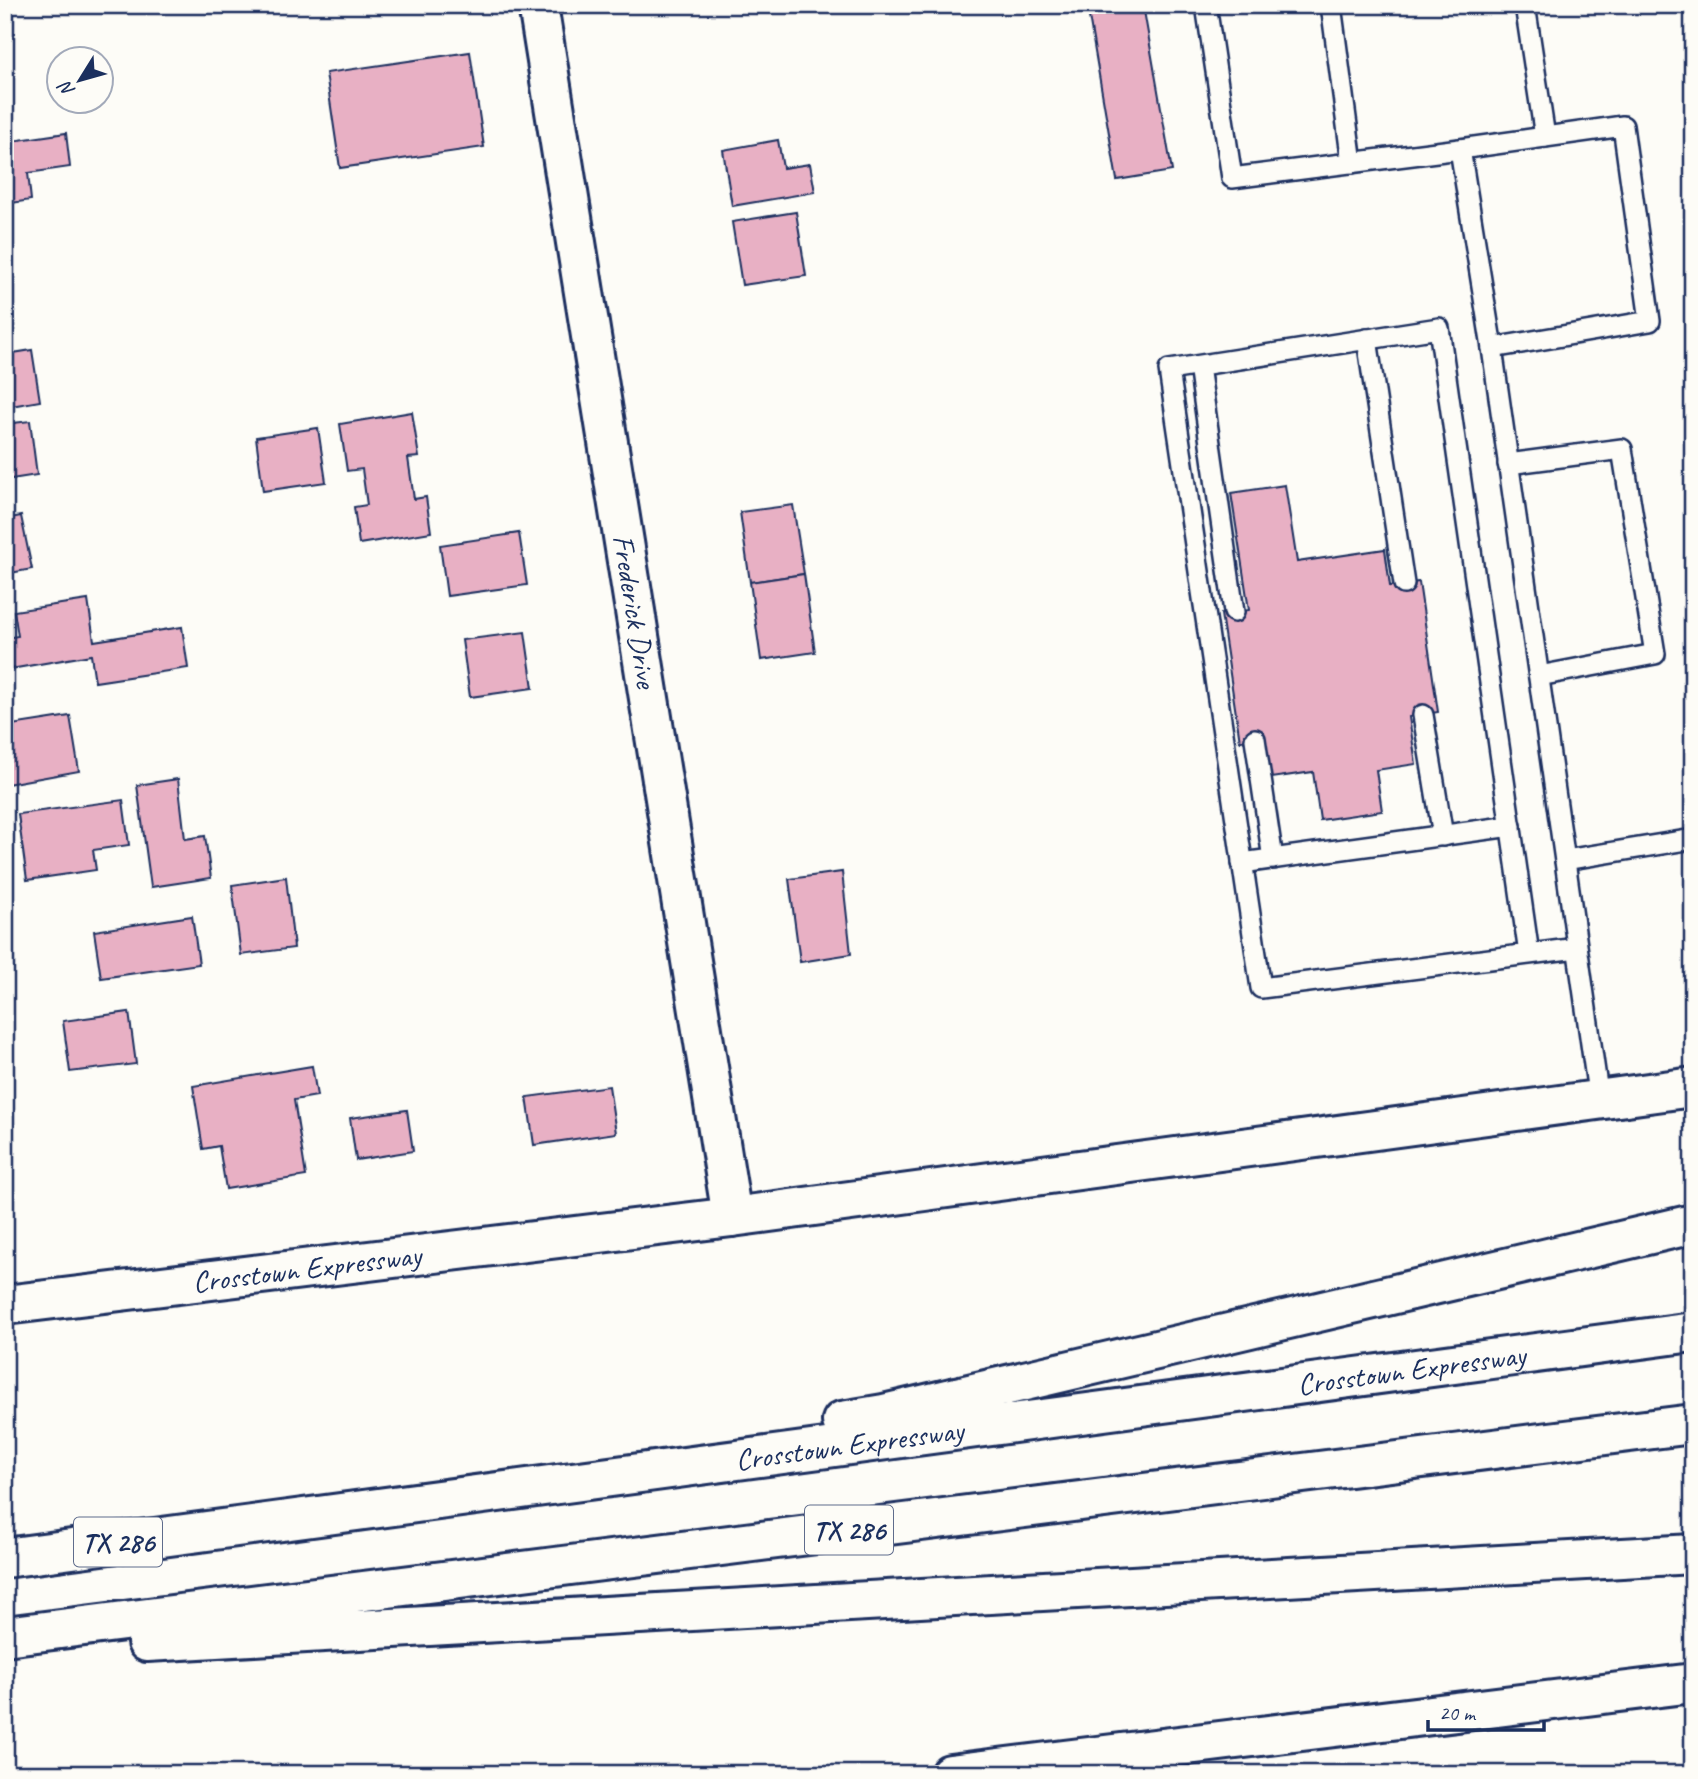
<svg xmlns="http://www.w3.org/2000/svg" width="1698" height="1779" font-family="Caveat,sans-serif">
<rect width="100%" height="100%" fill="#fdfcf7"/>
<filter id="ink" filterUnits="userSpaceOnUse"><feTurbulence type="fractalNoise" baseFrequency=".0143" numOctaves="2"/><feDisplacementMap in="SourceGraphic" scale="14" xChannelSelector="R" yChannelSelector="G"/><feConvolveMatrix kernelMatrix="1 2 1 2 8 2 1 2 1" color-interpolation-filters="sRGB"/></filter>
<g filter="url(#ink)">
<g fill="#e8b0c4" stroke="#1b2f5e" stroke-width="2">
<path d="M 1087,5 L 1143,5 L 1172,171 L 1117,180 Z"/>
<path d="M 470,52 L 484,147 L 340,168 L 326,73 Z"/>
<path d="M 66,133 L 70,167 L 28,173 L 31,200 L 5,204 L 5,142 Z"/>
<path d="M 778,140 L 783,168 L 810,164 L 815,192 L 732,206 L 723,150 Z"/>
<path d="M 796,212 L 806,276 L 742,285 L 732,222 Z"/>
<path d="M 5,314 L 7,314 L 13,353 L 32,350 L 40,401 L 5,407 Z"/>
<path d="M 412,412 L 419,457 L 408,458 L 414,499 L 426,497 L 431,532 L 359,544 L 354,507 L 367,505 L 362,469 L 347,471 L 340,424 Z"/>
<path d="M 30,421 L 37,475 L 5,480 L 5,424 Z"/>
<path d="M 318,428 L 326,482 L 263,491 L 256,437 Z"/>
<path d="M 1285,485 L 1297,562 L 1385,549 L 1390,586 L 1419,582 L 1438,712 L 1409,717 L 1416,764 L 1376,770 L 1382,811 L 1320,820 L 1313,772 L 1271,778 L 1265,737 L 1240,741 L 1221,614 L 1249,610 L 1231,493 Z"/>
<path d="M 793,505 L 804,574 L 750,582 L 740,512 Z"/>
<path d="M 21,516 L 32,569 L 5,574 L 5,519 Z"/>
<path d="M 519,533 L 527,585 L 447,596 L 440,545 Z"/>
<path d="M 804,574 L 815,652 L 761,660 L 750,582 Z"/>
<path d="M 88,600 L 94,641 L 182,627 L 188,668 L 95,682 L 91,655 L 5,670 L 5,638 L 18,636 L 14,611 Z"/>
<path d="M 525,632 L 533,688 L 470,697 L 462,640 Z"/>
<path d="M 70,716 L 79,771 L 7,784 L 5,726 Z"/>
<path d="M 178,779 L 185,839 L 205,836 L 211,878 L 151,887 L 137,785 Z"/>
<path d="M 123,800 L 129,845 L 93,850 L 96,870 L 27,880 L 18,814 Z"/>
<path d="M 842,872 L 851,954 L 800,962 L 789,879 Z"/>
<path d="M 286,877 L 294,948 L 241,955 L 232,885 Z"/>
<path d="M 192,916 L 199,964 L 101,978 L 94,931 Z"/>
<path d="M 129,1012 L 136,1064 L 70,1072 L 63,1021 Z"/>
<path d="M 312,1066 L 317,1096 L 294,1100 L 306,1176 L 226,1189 L 219,1146 L 203,1149 L 193,1086 Z"/>
<path d="M 609,1086 L 616,1133 L 534,1145 L 527,1097 Z"/>
<path d="M 407,1110 L 413,1151 L 356,1160 L 350,1118 Z"/>
</g>
<g fill="none" stroke-linecap="round" stroke-linejoin="round">
<defs>
<g id="service">
<path d="M 1206,5 L 1232,178 L 1460,149 L 1623,126 L 1650,321 L 1492,348"/>
<path d="M 1331,5 L 1352,163"/>
<path d="M 1525,5 L 1545,137"/>
<path d="M 1460,149 L 1492,348 L 1599,1100"/>
<path d="M 1367,339 L 1404,584"/>
<path d="M 1199,366 L 1234,612"/>
<path d="M 1508,464 L 1622,449 L 1655,654 L 1539,676"/>
<path d="M 1423,715 L 1443,836"/>
<path d="M 1255,739 L 1273,859"/>
<path d="M 1565,860 L 1693,839"/>
<path d="M 1242,863 L 1511,826"/>
<path d="M 1529,954 L 1439,328 L 1169,370 L 1261,988 L 1577,948"/>
</g>
<g id="minor">
<path id="s1" d="M 538,5 L 732,1217"/>
</g>
<g id="secondary">
<path id="s2" d="M 5,1305 L 732,1217 L 1693,1087"/>
<path d="M 950,1774 L 1693,1683"/>
</g>
<g id="motorway">
<path d="M 842,1421 L 884,1414 L 1693,1224"/>
<path id="s3" d="M 5,1558 L 1693,1332"/>
<path d="M 5,1636 L 1693,1424"/>
<path d="M 147,1642 L 1693,1554"/>
</g>
</defs>
<use href="#service" stroke="#1b2f5e" stroke-width="24"/>
<use href="#minor" stroke="#1b2f5e" stroke-width="44"/>
<use href="#secondary" stroke="#1b2f5e" stroke-width="44"/>
<use href="#motorway" stroke="#1b2f5e" stroke-width="44"/>
<use href="#service" stroke="#fdfcf7" stroke-width="19"/>
<use href="#minor" stroke="#fdfcf7" stroke-width="38"/>
<use href="#secondary" stroke="#fdfcf7" stroke-width="38"/>
<use href="#motorway" stroke="#fdfcf7" stroke-width="38"/>
</g>
</g>
<g text-anchor="middle" dominant-baseline="central" stroke-width="7" stroke-linejoin="round" paint-order="stroke">
<g fill="#fdfcf7" stroke="#5f6c8c" stroke-width="2">
<rect x="805" y="1505.5" width="88" height="49" rx="5"/>
<rect x="74" y="1517.5" width="88" height="49" rx="5"/>
</g>
<g font-size="28" font-weight="bold" fill="#1b2f5e">
<text x="849" y="1530">TX 286</text>
<text x="118" y="1542">TX 286</text>
</g>
<g font-size="30" fill="#1b2f5e" stroke="#fdfcf7">
<text stroke="none"><textPath href="#s1" startOffset="614">Frederick Drive</textPath></text>
<text stroke="none"><textPath href="#s2" startOffset="304">Crosstown Expressway</textPath></text>
<text stroke="none"><textPath href="#s3" startOffset="1419">Crosstown Expressway</textPath></text>
<text stroke="none"><textPath href="#s3" startOffset="852">Crosstown Expressway</textPath></text>
</g>
</g>
<rect width="1698" height="1779" fill="none" stroke="#fdfcf7" stroke-width="28"/>
<rect x="14" y="14" width="1670" height="1751" fill="none" stroke="#1b2f5e" stroke-width="2.5" filter="url(#ink)"/>
<g transform="translate(80 80) rotate(233)"><circle r="33" fill="#fdfcf7" stroke="#a3aaba" stroke-width="2"/>
<path d="M0-5L12 26L0 18L-12 26Z" fill="#1b2f5e"/>
<text y="-10" font-size="19" font-weight="bold" text-anchor="middle" fill="#1b2f5e">N</text>
</g>
<path d="M1428 1720v10h116v-10" fill="none" stroke="#1b2f5e" stroke-width="3.5"/>
<text x="1439" y="1720" font-size="21" fill="#1b2f5e" stroke="#fdfcf7" stroke-width="5" paint-order="stroke">20 m</text>
</svg>
